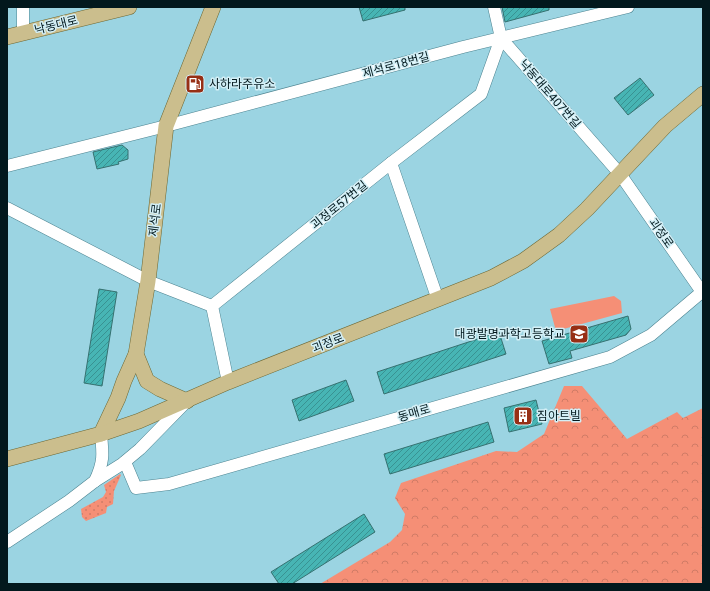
<svg xmlns="http://www.w3.org/2000/svg" width="710" height="591" font-family="Roboto,'Noto Sans KR',sans-serif">
<defs>
<pattern id="grass-dots" width="8" height="8" patternUnits="userSpaceOnUse"><rect width="8" height="8" fill="#f58f76"/><path d="M2 2h.1M6 6h.1" fill="none" stroke="#d07b66" stroke-width="1.8" stroke-linecap="round"/></pattern>
<pattern id="forest-crowns" width="20" height="18" patternUnits="userSpaceOnUse"><rect width="20" height="18" fill="#f58f76"/><path d="M2 6a3 3 0 1 1 6 0M12 15a3 3 0 1 1 6 0" fill="none" stroke="#d07b66"/></pattern>
<pattern id="building-hatch" width="6" height="6" patternUnits="userSpaceOnUse"><rect width="6" height="6" fill="#47b5b4"/><path d="M-1 1l2-2M0 6l6-6M5 7l2-2" fill="none" stroke="#399292"/></pattern>
</defs>
<rect width="100%" height="100%" fill="#9bd4e2"/>
<path fill="url(#grass-dots)" d="M 120,474 L 121,475 L 114,491 L 113,504 L 107,507 L 106,513 L 86,521 L 82,517 L 81,509 L 103,497 L 106,492 L 104,485 Z"/>
<path fill="url(#forest-crowns)" d="M 564,386 L 582,386 L 627,439 L 677,412 L 683,418 L 703,408 L 703,584 L 320,584 L 390,542 L 402,530 L 405,514 L 395,498 L 401,483 L 496,451 L 517,452 L 544,434 Z"/>
<path fill="#f58f76" d="M 614,296 L 621,301 L 622,313 L 556,331 L 550,309 Z"/>
<g fill="url(#building-hatch)" stroke="#367170">
<path d="M 359,7 L 405,7 L 405,10 L 363,21 Z"/>
<path d="M 502,7 L 549,7 L 549,10 L 505,22 Z"/>
<path d="M 640,78 L 654,95 L 628,115 L 614,98 Z"/>
<path d="M 122,145 L 128,150 L 128,159 L 118,162 L 119,164 L 97,169 L 93,152 Z"/>
<path d="M 99,289 L 117,292 L 102,386 L 84,383 Z"/>
<path d="M 628,316 L 631,329 L 626,335 L 570,351 L 572,358 L 549,364 L 542,341 Z"/>
<path d="M 499,332 L 506,354 L 384,394 L 377,372 Z"/>
<path d="M 346,380 L 354,401 L 299,421 L 292,400 Z"/>
<path d="M 536,400 L 542,424 L 509,432 L 504,408 Z"/>
<path d="M 488,422 L 494,442 L 390,474 L 384,454 Z"/>
<path d="M 364,514 L 375,532 L 292,584 L 279,584 L 271,572 Z"/>
</g>
<g fill="none" stroke-linecap="round" stroke-linejoin="round">
<defs>
<g id="minor">
<path d="M 494,7 L 501,38 L 620,174 L 702,292"/>
<path d="M 23,34 L 23,7"/>
<path d="M 391,163 L 438,300"/>
<path d="M 7,166 L 166,126 L 463,47 L 628,7"/>
<path d="M 7,208 L 148,281 L 212,306"/>
<path d="M 228,382 L 212,306 L 391,163 L 481,94 L 501,38"/>
<path d="M 125,462 L 136,488 L 169,484 L 610,357 L 651,335 L 703,291"/>
<path d="M 95,481 C 104,462 103,454 101,434"/>
<path d="M 7,542 L 69,501 L 95,481 L 122,464 L 140,449 L 185,403"/>
</g>
<g id="major">
<path d="M 7,37 L 129,7"/>
<path d="M 136,354 L 147,381 L 160,389 L 187,401"/>
<path d="M 101,434 L 118,398 L 124,381 L 136,354 L 148,281 L 166,126 L 213,7"/>
<path d="M 7,459 L 101,434 L 139,421 L 228,382 L 491,278 L 523,261 L 559,235 L 587,209 L 665,126 L 703,94"/>
</g>
</defs>
<use href="#minor" stroke="#4c8390" stroke-width="13"/>
<use href="#major" stroke="#6e6834" stroke-width="16"/>
<use href="#minor" stroke="#fff" stroke-width="12"/>
<use href="#major" stroke="#cbbe8d" stroke-width="15"/>
</g>
<defs>
<symbol id="fuel-square" viewBox="-11 -11 22 22"><rect x="-9" y="-9" width="18" height="18" rx="4" fill="#972f15" stroke="#d3eff6"/><path d="M-5.5-6h7V0h2V4h1.3V-2.5L3-4.5l.8-.8L6-3V5H2.5V1h-1V6h-7ZM-4.2-4.7v3.2H.2V-4.7Z" fill="#fff"/></symbol>
<symbol id="school-square" viewBox="-11 -11 22 22"><rect x="-9" y="-9" width="18" height="18" rx="4" fill="#972f15" stroke="#d3eff6"/><path d="M0-5L7-2L0 1L-7-2ZM-4 1L0 2.5L4 1V4Q0 6-4 4Z" fill="#fff"/></symbol>
<symbol id="building-square" viewBox="-11 -11 22 22"><rect x="-9" y="-9" width="18" height="18" rx="4" fill="#972f15" stroke="#d3eff6"/><path d="M-4-6H4V6H1V3H-1V6H-4ZM-2.5-4.3h1.7v1.8h-1.7ZM.8-4.3h1.7v1.8H.8ZM-2.5-1h1.7V.8h-1.7ZM.8-1h1.7V.8H.8Z" fill="#fff"/></symbol>
</defs>
<g fill-rule="evenodd">
<use href="#fuel-square" x="184" y="73" width="22" height="22"/>
<use href="#school-square" x="568" y="323" width="22" height="22"/>
<use href="#building-square" x="512" y="405" width="22" height="22"/>
</g>
<g text-anchor="middle" dominant-baseline="central" stroke-width="3" stroke-linejoin="round" paint-order="stroke">
<g font-size="12" fill="#02181d" stroke="#d3eff6">
<text transform="translate(56 25) rotate(-14)">낙동대로</text>
<text transform="translate(396 65) rotate(-15)">제석로18번길</text>
<text transform="translate(550 94) rotate(49)">낙동대로407번길</text>
<text transform="translate(339 205) rotate(-39)">괴정로57번길</text>
<text transform="translate(155 220) rotate(-83)">제석로</text>
<text transform="translate(661 233) rotate(55)">괴정로</text>
<text transform="translate(328 343) rotate(-21)">괴정로</text>
<text transform="translate(414 413) rotate(-16)">동매로</text>
</g>
<g font-size="12" fill="#02181d" stroke="#d3eff6" text-anchor="start">
<text x="209" y="84">사하라주유소</text>
<text x="565" y="334" text-anchor="end">대광발명과학고등학교</text>
<text x="537" y="416">짐아트빌</text>
</g>
</g>
<rect width="710" height="591" fill="none" stroke="#02181d" stroke-width="16"/>
</svg>
